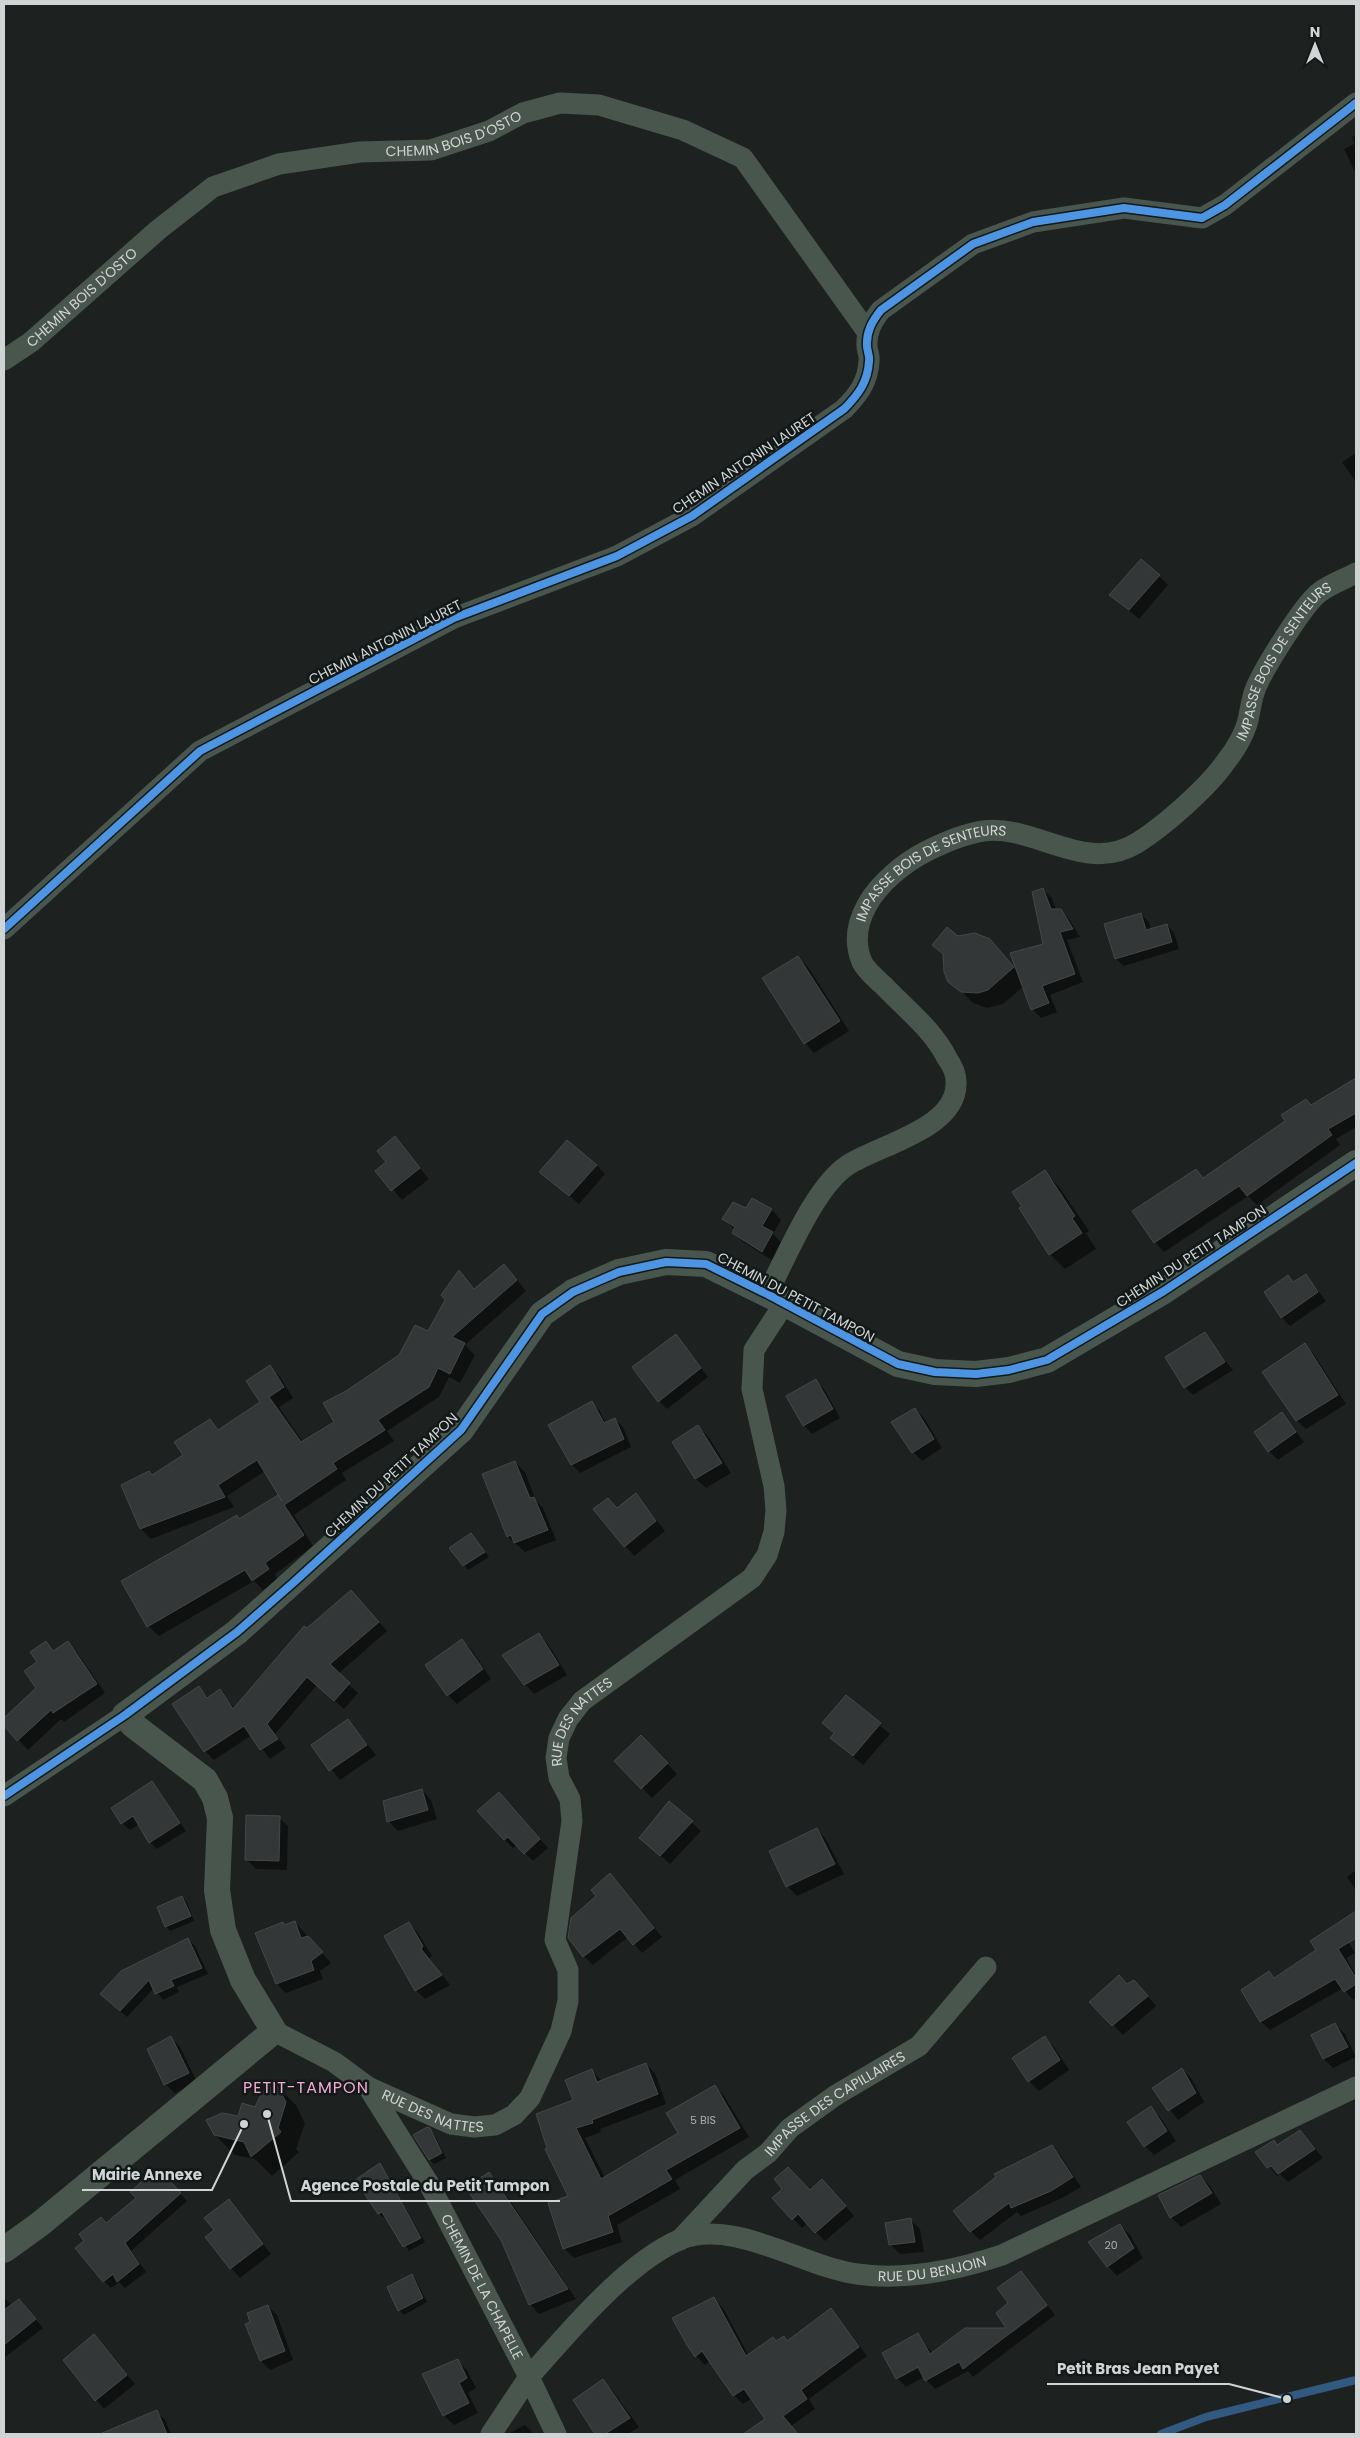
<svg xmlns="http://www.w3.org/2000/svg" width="1360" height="2438" font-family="Poppins,sans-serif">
<rect width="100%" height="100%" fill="#1d2120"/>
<g fill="#0007" fill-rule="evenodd">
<path d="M 1356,135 L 1356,174 L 1344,149 L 1354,144 L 1352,137 Z"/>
<path d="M 1356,453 L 1356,482 L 1342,462 Z"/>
<path d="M 1159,576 L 1168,585 L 1139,619 L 1111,595 Z"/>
<path d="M 1043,890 L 1052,898 L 1056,910 L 1061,910 L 1069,919 L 1080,937 L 1067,940 L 1083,982 L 1050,995 L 1057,1012 L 1041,1018 L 1032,1009 L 1024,986 L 1003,1004 L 987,1008 L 973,1003 L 958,988 L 944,956 L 933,945 L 958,937 L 990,940 L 1018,971 L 1045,945 Z"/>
<path d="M 1141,914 L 1149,922 L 1151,930 L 1167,925 L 1174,933 L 1179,949 L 1124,966 L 1116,959 Z"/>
<path d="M 798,957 L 808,967 L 849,1031 L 814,1053 L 805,1043 Z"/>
<path d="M 1356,1080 L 1356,1127 L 1336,1139 L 1340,1145 L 1257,1205 L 1248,1196 L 1164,1252 L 1155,1242 L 1134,1211 L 1196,1171 L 1204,1179 L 1312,1106 Z"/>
<path d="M 394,1138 L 429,1179 L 402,1200 L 377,1171 L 388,1162 Z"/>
<path d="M 597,1165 L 605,1174 L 579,1204 L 550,1180 Z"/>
<path d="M 1045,1172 L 1059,1187 L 1089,1231 L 1086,1233 L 1096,1249 L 1065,1269 L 1050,1254 L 1023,1207 Z"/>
<path d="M 753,1200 L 772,1210 L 781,1220 L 773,1234 L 782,1243 L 772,1260 L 743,1242 L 733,1233 L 735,1230 L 724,1219 L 747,1209 Z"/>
<path d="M 459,1272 L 475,1289 L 514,1276 L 526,1291 L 465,1345 L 475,1355 L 460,1383 L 449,1377 L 439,1397 L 387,1431 L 394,1441 L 342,1473 L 346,1480 L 294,1515 L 313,1546 L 275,1574 L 278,1580 L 263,1590 L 254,1581 L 159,1636 L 148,1626 L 240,1520 L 278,1496 L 282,1500 L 265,1471 L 227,1496 L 234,1507 L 151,1539 L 141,1529 L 152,1476 L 185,1455 L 210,1421 L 219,1430 L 262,1403 L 270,1367 L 280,1377 L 293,1398 L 279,1407 L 303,1442 L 335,1422 L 347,1392 L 400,1356 L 428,1333 Z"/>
<path d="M 1306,1275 L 1326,1301 L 1290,1326 L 1282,1318 L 1288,1277 L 1294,1283 Z"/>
<path d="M 1204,1334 L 1233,1370 L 1193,1395 L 1185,1387 Z"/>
<path d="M 676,1336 L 708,1377 L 667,1409 L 659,1401 Z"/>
<path d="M 1305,1345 L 1313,1353 L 1346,1404 L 1306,1429 L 1297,1421 L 1264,1372 Z"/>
<path d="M 816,1380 L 824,1389 L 840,1418 L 812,1434 L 804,1425 Z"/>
<path d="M 592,1403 L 600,1411 L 606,1423 L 615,1419 L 623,1427 L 631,1447 L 580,1473 L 572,1465 L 550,1426 Z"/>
<path d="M 915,1409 L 924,1418 L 942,1448 L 922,1461 L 913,1452 Z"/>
<path d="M 1282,1413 L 1304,1442 L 1278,1460 L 1269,1451 Z"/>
<path d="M 698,1427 L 708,1436 L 731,1473 L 706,1488 L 696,1479 L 673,1442 Z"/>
<path d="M 515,1462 L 525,1472 L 536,1501 L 543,1508 L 556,1540 L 525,1552 L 508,1537 L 484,1475 Z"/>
<path d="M 636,1494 L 665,1531 L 634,1556 L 595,1509 L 617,1509 Z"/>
<path d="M 475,1539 L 489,1557 L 468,1570 L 451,1548 Z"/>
<path d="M 360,1601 L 387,1631 L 338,1674 L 358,1693 L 344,1709 L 317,1685 L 275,1734 L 286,1748 L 270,1759 L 252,1735 L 214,1760 L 205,1751 L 199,1687 L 209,1698 L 220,1691 L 235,1709 L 307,1629 Z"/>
<path d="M 539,1634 L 548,1644 L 567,1675 L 534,1694 L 525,1684 Z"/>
<path d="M 462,1640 L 471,1649 L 491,1679 L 457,1704 L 448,1695 Z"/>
<path d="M 46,1643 L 55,1652 L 68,1643 L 77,1652 L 105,1693 L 64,1722 L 61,1719 L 28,1750 L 4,1724 L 4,1720 L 38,1688 L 39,1663 Z"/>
<path d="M 846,1697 L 890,1734 L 863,1765 L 831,1738 L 834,1734 L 823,1723 Z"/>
<path d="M 348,1720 L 376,1755 L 340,1780 L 312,1745 Z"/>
<path d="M 641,1736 L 677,1774 L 652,1798 L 615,1761 Z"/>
<path d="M 151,1783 L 186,1831 L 157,1849 L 150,1842 L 139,1824 L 130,1830 L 122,1823 Z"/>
<path d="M 422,1790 L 431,1800 L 437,1819 L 398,1831 L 388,1821 Z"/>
<path d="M 507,1803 L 548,1848 L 533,1861 L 517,1845 L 513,1848 L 504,1839 Z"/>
<path d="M 669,1803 L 701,1831 L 670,1864 L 641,1838 Z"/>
<path d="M 279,1818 L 288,1826 L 287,1870 L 256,1869 L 247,1860 Z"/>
<path d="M 817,1829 L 826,1839 L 844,1874 L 797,1896 L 787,1886 L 770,1851 Z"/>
<path d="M 1356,1870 L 1356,1890 L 1347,1877 Z"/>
<path d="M 610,1875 L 662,1937 L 642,1953 L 628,1937 L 593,1965 L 584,1956 L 598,1896 Z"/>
<path d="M 182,1897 L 187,1902 L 194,1921 L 170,1931 L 166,1926 Z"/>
<path d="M 295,1922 L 331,1963 L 320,1971 L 323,1979 L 286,1993 L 277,1984 L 283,1923 L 286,1926 Z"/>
<path d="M 409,1923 L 418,1933 L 432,1956 L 429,1958 L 450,1985 L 425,1999 L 416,1990 Z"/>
<path d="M 1344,1935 L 1355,1953 L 1346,1958 L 1356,1975 L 1356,1998 L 1353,2000 L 1343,1988 L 1270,2030 L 1261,2022 L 1243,1990 L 1269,1973 L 1275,1979 Z"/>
<path d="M 188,1939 L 195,1946 L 208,1974 L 177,1987 L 179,1992 L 163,2000 L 154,1988 L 127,2017 L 108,2000 Z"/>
<path d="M 1128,1986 L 1143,1991 L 1156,2006 L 1123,2035 L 1091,2002 Z"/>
<path d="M 1335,2025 L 1345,2034 L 1356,2057 L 1333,2068 L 1324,2059 L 1313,2035 Z"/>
<path d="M 171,2038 L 180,2047 L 197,2082 L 175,2093 L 165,2084 Z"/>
<path d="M 1045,2038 L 1054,2047 L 1069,2070 L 1039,2091 L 1029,2081 Z"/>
<path d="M 646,2064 L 655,2073 L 666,2104 L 600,2129 L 601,2132 L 585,2138 L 605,2178 L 679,2134 L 715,2087 L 724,2096 L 749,2137 L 675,2180 L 680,2189 L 617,2225 L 622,2242 L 574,2258 L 564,2248 L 570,2197 L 575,2101 L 592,2071 L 602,2081 Z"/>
<path d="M 1182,2069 L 1191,2078 L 1204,2102 L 1178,2120 L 1154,2088 Z"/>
<path d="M 276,2086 L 296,2105 L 305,2123 L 296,2149 L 299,2152 L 272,2176 L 255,2159 L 235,2155 L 215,2135 L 239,2117 L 256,2109 Z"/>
<path d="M 1151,2108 L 1160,2117 L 1176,2141 L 1154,2155 L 1145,2146 Z"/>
<path d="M 429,2129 L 434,2134 L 446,2158 L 434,2164 L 430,2160 Z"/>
<path d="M 1300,2131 L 1323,2158 L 1288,2182 L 1280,2174 L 1277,2176 L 1257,2152 L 1274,2141 L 1278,2146 Z"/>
<path d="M 1052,2146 L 1061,2156 L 1081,2187 L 1060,2199 L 1021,2216 L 1017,2212 L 980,2240 L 971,2231 Z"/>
<path d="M 380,2164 L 425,2242 L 409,2251 L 387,2216 L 384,2218 L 379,2214 L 357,2180 Z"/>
<path d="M 489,2174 L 498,2183 L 576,2299 L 539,2314 L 530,2304 L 502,2240 Z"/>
<path d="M 1200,2176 L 1210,2186 L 1221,2204 L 1181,2227 L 1171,2217 Z"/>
<path d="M 170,2182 L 187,2201 L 131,2251 L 146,2272 L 125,2288 L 119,2282 L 111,2288 L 104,2281 L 106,2224 Z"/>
<path d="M 831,2189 L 854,2216 L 825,2241 L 807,2223 L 802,2228 L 774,2198 Z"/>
<path d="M 229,2201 L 271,2254 L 240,2278 L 231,2268 L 216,2230 Z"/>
<path d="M 911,2220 L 920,2229 L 924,2252 L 900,2254 L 890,2244 Z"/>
<path d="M 1120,2225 L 1130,2235 L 1143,2258 L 1117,2276 L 1108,2266 Z"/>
<path d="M 1021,2272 L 1047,2304 L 1010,2332 L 1012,2333 L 1048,2306 L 1055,2315 L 973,2377 L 968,2371 L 935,2389 L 924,2377 L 906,2387 L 897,2378 L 918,2335 L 933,2354 L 1009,2330 ZM 922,2363 L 924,2365 L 898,2379 L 898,2377 Z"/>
<path d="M 412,2275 L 416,2280 L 427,2302 L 404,2315 L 399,2310 Z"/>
<path d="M 4,2298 L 12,2305 L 19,2300 L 43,2328 L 4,2358 Z"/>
<path d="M 713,2298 L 723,2308 L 749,2356 L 783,2337 L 788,2342 L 831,2310 L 867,2356 L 809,2399 L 815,2409 L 791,2426 L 798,2434 L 756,2434 L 753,2429 L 766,2420 L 752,2398 L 743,2404 L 734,2395 L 710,2361 L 705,2365 L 696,2356 L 674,2319 Z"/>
<path d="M 268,2306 L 277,2315 L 293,2360 L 270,2370 L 261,2361 L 246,2325 Z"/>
<path d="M 102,2344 L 135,2384 L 104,2409 L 64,2360 Z"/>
<path d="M 457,2360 L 467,2370 L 476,2388 L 468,2393 L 478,2413 L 454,2425 L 444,2416 L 424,2375 Z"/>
<path d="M 603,2381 L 612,2390 L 639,2427 L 628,2434 L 597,2434 L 575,2400 Z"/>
<path d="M 156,2412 L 165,2420 L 171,2434 L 133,2434 L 128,2423 Z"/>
<path d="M 525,2425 L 534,2434 L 507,2434 L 508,2434 Z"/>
</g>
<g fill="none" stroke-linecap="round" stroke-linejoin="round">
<path stroke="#325980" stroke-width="8" d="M 1161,2434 L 1206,2417 L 1356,2380"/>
</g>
<g fill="#343737" stroke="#454848">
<path d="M 1141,559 L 1160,575 L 1129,610 L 1109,595 Z"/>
<path d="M 1043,888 L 1051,909 L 1061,909 L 1073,929 L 1060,932 L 1075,974 L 1042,986 L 1049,1003 L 1031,1010 L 1010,953 L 1043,944 L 1032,892 Z"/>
<path d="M 1141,913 L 1146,930 L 1167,924 L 1172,942 L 1115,959 L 1104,924 Z"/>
<path d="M 947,927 L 958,936 L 975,933 L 990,939 L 1014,967 L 988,990 L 978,993 L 961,992 L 948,982 L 944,972 L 943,954 L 932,945 Z"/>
<path d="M 798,956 L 840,1021 L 804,1044 L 762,978 Z"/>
<path d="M 1356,1078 L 1356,1113 L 1328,1129 L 1332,1135 L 1247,1196 L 1239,1186 L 1154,1243 L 1132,1211 L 1196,1169 L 1203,1178 L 1285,1121 L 1281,1115 L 1306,1099 L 1311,1105 Z"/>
<path d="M 395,1136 L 420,1168 L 391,1191 L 375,1171 L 386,1162 L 377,1151 Z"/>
<path d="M 567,1140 L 597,1165 L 569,1196 L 539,1172 Z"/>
<path d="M 1045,1170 L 1075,1216 L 1072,1218 L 1082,1233 L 1049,1255 L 1019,1208 L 1022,1207 L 1012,1192 Z"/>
<path d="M 752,1198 L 772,1209 L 762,1226 L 773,1232 L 762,1252 L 732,1233 L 735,1227 L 722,1219 L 733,1202 L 746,1208 Z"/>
<path d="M 504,1264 L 517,1280 L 452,1337 L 465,1343 L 450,1374 L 438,1368 L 429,1387 L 378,1420 L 385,1430 L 333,1463 L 337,1469 L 284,1505 L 304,1535 L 265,1563 L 269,1569 L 252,1581 L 245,1570 L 147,1627 L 121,1581 L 237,1515 L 239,1519 L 278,1495 L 282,1501 L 257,1460 L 218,1485 L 225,1497 L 140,1529 L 121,1485 L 149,1471 L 152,1475 L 183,1455 L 174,1442 L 210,1419 L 218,1430 L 260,1402 L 246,1381 L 270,1365 L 284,1387 L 269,1397 L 301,1442 L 334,1422 L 323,1403 L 346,1391 L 399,1355 L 415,1325 L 428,1331 L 445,1300 L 441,1295 L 459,1270 L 474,1289 Z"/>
<path d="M 1306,1274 L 1318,1292 L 1281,1318 L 1264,1292 L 1288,1275 L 1293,1282 Z"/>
<path d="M 1205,1332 L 1225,1362 L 1184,1388 L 1165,1357 Z"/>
<path d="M 676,1334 L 701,1368 L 658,1402 L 632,1367 Z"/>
<path d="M 1305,1343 L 1338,1395 L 1296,1421 L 1262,1372 Z"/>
<path d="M 816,1379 L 833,1409 L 803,1426 L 786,1396 Z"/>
<path d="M 592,1401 L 604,1423 L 615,1418 L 624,1439 L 571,1465 L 548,1425 Z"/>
<path d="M 915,1408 L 934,1439 L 912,1453 L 891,1422 Z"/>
<path d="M 1282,1412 L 1296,1432 L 1268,1452 L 1254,1432 Z"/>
<path d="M 698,1425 L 722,1463 L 695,1479 L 672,1442 Z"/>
<path d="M 515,1461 L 530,1498 L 534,1497 L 548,1530 L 514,1543 L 511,1535 L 507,1537 L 482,1474 Z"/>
<path d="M 636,1493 L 656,1521 L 624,1547 L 593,1509 L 608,1498 L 617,1508 Z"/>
<path d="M 471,1533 L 485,1552 L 463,1566 L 449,1548 Z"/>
<path d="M 351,1590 L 379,1622 L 330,1664 L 350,1683 L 334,1701 L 307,1677 L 267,1724 L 278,1739 L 260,1750 L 244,1726 L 204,1752 L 172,1704 L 199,1686 L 207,1698 L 220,1689 L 233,1709 L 304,1626 L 307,1628 Z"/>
<path d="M 539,1633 L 559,1665 L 524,1685 L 502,1655 Z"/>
<path d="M 462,1639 L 483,1669 L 447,1696 L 425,1665 Z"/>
<path d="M 46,1641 L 53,1651 L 68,1641 L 97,1684 L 53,1713 L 51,1710 L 17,1741 L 4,1726 L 4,1718 L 36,1688 L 24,1671 L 37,1662 L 30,1652 Z"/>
<path d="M 846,1695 L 881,1723 L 853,1756 L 830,1738 L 834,1733 L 822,1723 Z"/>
<path d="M 348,1719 L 367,1745 L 329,1771 L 311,1745 Z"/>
<path d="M 641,1735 L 668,1763 L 641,1789 L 614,1761 Z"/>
<path d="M 152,1781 L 180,1823 L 149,1843 L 133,1816 L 121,1824 L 111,1808 Z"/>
<path d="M 422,1789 L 428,1810 L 387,1822 L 383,1801 Z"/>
<path d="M 499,1792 L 540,1839 L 524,1854 L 508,1837 L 504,1840 L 477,1811 Z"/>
<path d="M 669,1801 L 693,1821 L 660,1856 L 639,1838 Z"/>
<path d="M 246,1815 L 280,1816 L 279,1861 L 245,1860 Z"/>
<path d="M 817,1828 L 835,1864 L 786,1887 L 769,1851 Z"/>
<path d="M 610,1873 L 654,1928 L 633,1945 L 620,1929 L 583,1957 L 568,1938 L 571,1918 L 596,1896 L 591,1890 Z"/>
<path d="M 182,1896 L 191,1916 L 165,1927 L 157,1907 Z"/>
<path d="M 1356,1911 L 1356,1938 L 1338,1949 L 1356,1978 L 1356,1984 L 1344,1992 L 1335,1979 L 1260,2022 L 1241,1990 L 1269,1971 L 1274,1978 L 1316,1950 L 1310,1941 Z"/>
<path d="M 295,1921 L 301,1938 L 308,1936 L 323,1952 L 311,1961 L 314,1970 L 276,1984 L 255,1933 L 283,1922 L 284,1925 Z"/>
<path d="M 409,1922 L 423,1946 L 421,1949 L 442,1975 L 415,1991 L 384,1936 Z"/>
<path d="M 188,1938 L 202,1968 L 171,1980 L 174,1986 L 155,1994 L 149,1980 L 120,2011 L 100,1994 L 121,1971 Z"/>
<path d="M 1119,1975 L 1127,1984 L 1134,1980 L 1148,1996 L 1112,2026 L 1089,2002 Z"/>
<path d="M 1335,2023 L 1348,2047 L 1323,2059 L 1311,2035 Z"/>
<path d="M 171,2036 L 189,2073 L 164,2085 L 147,2049 Z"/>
<path d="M 1045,2036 L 1060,2060 L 1028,2082 L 1012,2058 Z"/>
<path d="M 646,2063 L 658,2094 L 592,2120 L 593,2123 L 576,2128 L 601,2179 L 678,2133 L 666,2113 L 715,2085 L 740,2128 L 666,2170 L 672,2179 L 608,2216 L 613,2232 L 563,2249 L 548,2203 L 568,2196 L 545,2149 L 547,2148 L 536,2114 L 573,2100 L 565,2080 L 592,2069 L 597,2082 Z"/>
<path d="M 1182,2068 L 1196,2093 L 1168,2111 L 1152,2088 Z"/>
<path d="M 276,2084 L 286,2102 L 278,2128 L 281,2132 L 251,2157 L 244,2142 L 214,2135 L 206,2120 L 222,2113 L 238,2116 L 242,2103 L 255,2107 L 262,2092 Z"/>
<path d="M 1151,2106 L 1167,2131 L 1144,2147 L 1127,2122 Z"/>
<path d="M 427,2127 L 430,2128 L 442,2153 L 429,2160 L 413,2135 Z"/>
<path d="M 1300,2130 L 1315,2149 L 1278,2174 L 1271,2166 L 1267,2168 L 1255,2152 L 1274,2140 L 1277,2145 Z"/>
<path d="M 1052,2145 L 1073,2177 L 1051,2191 L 1011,2208 L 1009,2203 L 970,2232 L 953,2211 L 996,2177 L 994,2174 Z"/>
<path d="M 380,2163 L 421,2238 L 403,2247 L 382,2212 L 378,2214 L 355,2180 Z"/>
<path d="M 788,2167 L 810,2190 L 822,2179 L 846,2206 L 815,2233 L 798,2214 L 792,2220 L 772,2198 L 782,2189 L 774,2179 Z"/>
<path d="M 489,2172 L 568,2289 L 529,2305 L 501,2240 L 466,2188 Z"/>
<path d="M 163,2173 L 181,2193 L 125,2243 L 139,2264 L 117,2282 L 113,2274 L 103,2282 L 75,2248 L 84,2241 L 79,2234 L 101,2217 L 106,2223 L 136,2198 L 130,2192 L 147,2177 L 152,2183 Z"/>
<path d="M 1200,2175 L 1212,2193 L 1170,2218 L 1158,2195 Z"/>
<path d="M 229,2199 L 263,2244 L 230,2269 L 205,2237 L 214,2230 L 204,2218 Z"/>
<path d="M 911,2218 L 915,2242 L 889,2245 L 885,2223 Z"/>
<path d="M 1120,2224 L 1134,2248 L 1107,2267 L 1088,2242 Z"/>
<path d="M 1021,2271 L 1047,2305 L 963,2369 L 959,2362 L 925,2381 L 918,2367 L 896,2379 L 882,2353 L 918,2333 L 930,2354 L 965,2328 L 1006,2328 L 996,2313 L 1008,2303 L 997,2288 Z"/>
<path d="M 412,2274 L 423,2298 L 398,2311 L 387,2287 Z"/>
<path d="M 714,2297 L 746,2356 L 773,2337 L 776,2341 L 784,2336 L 787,2341 L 831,2308 L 859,2347 L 801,2390 L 807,2399 L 783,2416 L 798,2434 L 743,2434 L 765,2419 L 744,2389 L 733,2396 L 702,2351 L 695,2357 L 687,2345 L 672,2318 Z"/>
<path d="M 19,2299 L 36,2319 L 4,2345 L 4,2310 Z"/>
<path d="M 268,2305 L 285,2351 L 260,2361 L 245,2324 L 250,2322 L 247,2313 Z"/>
<path d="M 94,2334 L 127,2375 L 95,2401 L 63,2360 Z"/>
<path d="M 458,2359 L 467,2378 L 459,2383 L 469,2403 L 443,2416 L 422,2374 Z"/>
<path d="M 603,2379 L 630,2418 L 605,2434 L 595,2434 L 573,2400 Z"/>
<path d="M 157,2410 L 167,2434 L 100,2434 Z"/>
</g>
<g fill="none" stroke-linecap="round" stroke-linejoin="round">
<g stroke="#49564e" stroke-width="21">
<path id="s1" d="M 4,360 L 31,342 L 158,230 L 213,187 L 279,164 L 360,152 L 431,150 L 489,131 L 523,113 L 560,103 L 599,105 L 683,130 L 743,158 L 868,333"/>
<path d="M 4,929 L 200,751 L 454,618 L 617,556 L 692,516 L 844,409 C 858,395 868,382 869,361 C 870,356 867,351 867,346 C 866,331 873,320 881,310 L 973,244 L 1033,222 L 1124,208 L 1202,218 L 1225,205 L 1356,103"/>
<path id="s2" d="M 767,1294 C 786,1258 815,1186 848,1165 C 879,1145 955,1129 956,1085 C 957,1076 952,1065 947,1058 C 933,1030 907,1010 885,987 C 878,980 866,971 862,962 C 854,943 857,923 867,905 C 879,883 905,862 927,851 C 945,842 963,834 983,831 C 1035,824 1085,875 1137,843 C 1164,826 1209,787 1227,760 C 1235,750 1243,736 1247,724 C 1250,713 1251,701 1255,690 C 1262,671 1305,602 1320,592 C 1330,584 1345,579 1356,573"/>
<path d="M 4,1796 L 125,1715"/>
<path id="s3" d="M 274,2031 L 334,2062 L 368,2087 L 429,2184 L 529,2377 L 491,2434"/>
<path id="s4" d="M 368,2087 L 451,2124 L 474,2127 L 495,2125 L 514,2115 L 530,2098 L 561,2031 L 568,2001 L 568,1970 L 555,1940 L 572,1821 L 570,1799 L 559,1778 L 556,1758 L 559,1738 L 568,1719 L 582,1701 L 752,1578 L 767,1555 L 774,1532 L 776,1510 L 774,1486 L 752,1389 L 754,1350 L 784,1304"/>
<path id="s5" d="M 680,2240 L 745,2170 L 768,2153 L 790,2128 L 836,2095 L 919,2046 L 986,1967"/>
<path id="s6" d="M 556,2434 L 529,2377 C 567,2334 626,2263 679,2240 C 733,2217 803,2267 857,2274 C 905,2281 957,2270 1002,2255 L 1356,2087"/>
</g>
<path stroke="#49564e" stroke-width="26" d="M 4,2250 L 40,2224 L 274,2031 L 243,1980 L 223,1930 L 217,1890 L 220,1818 L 215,1798 L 205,1780 L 133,1725 L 125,1715 L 237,1632 L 461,1430 L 542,1314 L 573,1292 L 619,1272 L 666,1262 L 706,1264 L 767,1294 L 898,1364 L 935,1372 L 976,1374 L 1009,1370 L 1047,1360 L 1164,1291 L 1356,1163"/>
<defs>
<g id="cycleway">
<path d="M 4,929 L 200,751 L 454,618 L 617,556 L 692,516 L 844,409 C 858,395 868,382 869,361 C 870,356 867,351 867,346 C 866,331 873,320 881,310 L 973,244 L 1033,222 L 1124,208 L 1202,218 L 1225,205 L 1356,103"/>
<path d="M 4,1796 L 125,1715 L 237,1632 L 293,1583 L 461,1430 L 542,1314 L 573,1292 L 619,1272 L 666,1262 L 706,1264 L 767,1294 L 898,1364 L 935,1372 L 976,1374 L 1009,1370 L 1047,1360 L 1164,1291 L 1356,1163"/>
</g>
</defs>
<use href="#cycleway" stroke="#121918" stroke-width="11"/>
<use href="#cycleway" stroke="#4d94e3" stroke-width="8"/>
</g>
<g text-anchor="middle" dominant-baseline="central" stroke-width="5" stroke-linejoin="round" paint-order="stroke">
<g font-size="11" fill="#a9adad">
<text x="703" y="2120">5 BIS</text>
<text x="1111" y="2245">20</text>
</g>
<g font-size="14" fill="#d0d4d4" stroke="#121918">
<text stroke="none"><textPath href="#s1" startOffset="520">CHEMIN BOIS D'OSTO</textPath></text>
<text stroke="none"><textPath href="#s1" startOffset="100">CHEMIN BOIS D'OSTO</textPath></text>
<text transform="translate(744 463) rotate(-34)">CHEMIN ANTONIN LAURET</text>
<text transform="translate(385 642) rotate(-27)">CHEMIN ANTONIN LAURET</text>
<text stroke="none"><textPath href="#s2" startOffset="1050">IMPASSE BOIS DE SENTEURS</textPath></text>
<text stroke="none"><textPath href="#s2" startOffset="585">IMPASSE BOIS DE SENTEURS</textPath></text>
<text transform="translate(1191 1256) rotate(-33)">CHEMIN DU PETIT TAMPON</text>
<text transform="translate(796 1297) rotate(28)">CHEMIN DU PETIT TAMPON</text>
<text transform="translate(391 1475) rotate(-43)">CHEMIN DU PETIT TAMPON</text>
<text stroke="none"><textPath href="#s4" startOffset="580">RUE DES NATTES</textPath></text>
<text stroke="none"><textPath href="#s5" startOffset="208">IMPASSE DES CAPILLAIRES</textPath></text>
<text stroke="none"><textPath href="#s4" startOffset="70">RUE DES NATTES</textPath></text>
<text stroke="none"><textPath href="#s6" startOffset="528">RUE DU BENJOIN</textPath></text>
<text stroke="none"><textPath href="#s3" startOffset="340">CHEMIN DE LA CHAPELLE</textPath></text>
</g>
<g font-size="16" letter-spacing="1" fill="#f4aad3" stroke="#121918">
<text x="306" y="2087">PETIT-TAMPON</text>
</g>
</g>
<path fill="none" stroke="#d0d4d4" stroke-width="2" d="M244 2124L212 2190H82M267 2114L291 2201H560M1287 2399L1229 2384H1047"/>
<g fill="#d0d4d4" stroke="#121918" stroke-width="2">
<circle cx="244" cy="2124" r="5"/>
<circle cx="267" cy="2114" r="5"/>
<circle cx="1287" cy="2399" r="5"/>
</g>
<g font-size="15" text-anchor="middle" font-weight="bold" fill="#d0d4d4" stroke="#121918" stroke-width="5" stroke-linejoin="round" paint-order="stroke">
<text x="147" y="2180">Mairie Annexe</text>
<text x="425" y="2191">Agence Postale du Petit Tampon</text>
<text x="1138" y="2374">Petit Bras Jean Payet</text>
</g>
<rect width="1360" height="2438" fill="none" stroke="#d0d4d4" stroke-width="10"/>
<g transform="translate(1315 45)" stroke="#121918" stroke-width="4" paint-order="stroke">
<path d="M0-4L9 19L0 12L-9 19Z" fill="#d0d4d4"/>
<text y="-8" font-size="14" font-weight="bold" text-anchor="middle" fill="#d0d4d4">N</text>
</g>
</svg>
